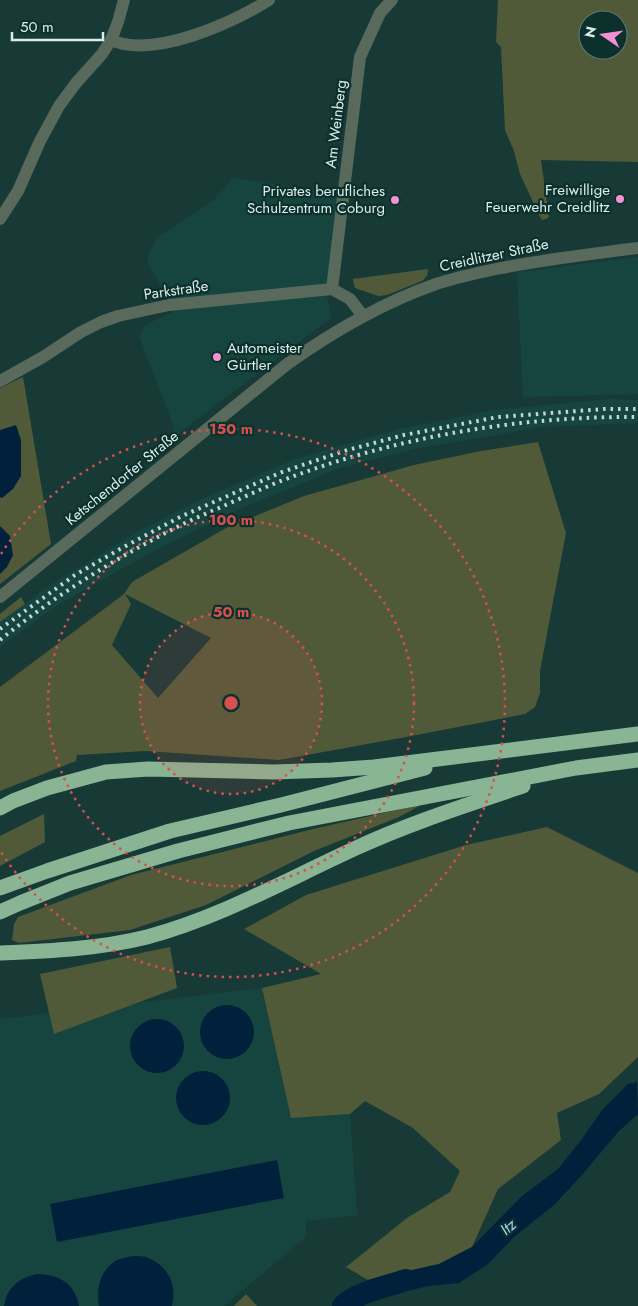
<svg xmlns="http://www.w3.org/2000/svg" width="638" height="1306" font-family="Jost,sans-serif">
<rect width="100%" height="100%" fill="#173a36"/>
<g fill="#16453f">
<path d="M 233,178 L 340,193 L 327,295 L 331,318 L 174,437 L 172,422 L 139,336 L 145,325 L 175,311 L 148,263 L 148,255 L 157,238 L 214,200 Z"/>
<path d="M 638,257 L 638,394 L 523,397 L 517,272 Z"/>
<path d="M 610,399 L 638,400 L 638,423 L 542,427 L 418,448 L 337,469 L 244,507 L 157,549 L 59,604 L 0,647 L 0,622 L 49,586 L 139,531 L 206,497 L 295,459 L 399,429 L 495,410 Z"/>
<path d="M 262,988 L 291,1118 L 350,1114 L 357,1215 L 306,1221 L 306,1237 L 224,1306 L 0,1306 L 0,1019 Z"/>
</g>
<g fill="#515a38" fill-rule="evenodd">
<path d="M 498,0 L 638,0 L 638,162 L 541,160 L 549,217 L 546,219 L 542,220 L 539,215 L 520,174 L 514,151 L 505,130 L 501,47 L 496,42 ZM 588,20 L 618,20 L 618,50 L 588,50 Z"/>
<path d="M 428,269 L 427,276 L 422,281 L 387,295 L 378,296 L 355,288 L 353,279 Z"/>
<path d="M 23,377 L 51,544 L 0,584 L 0,388 Z"/>
<path d="M 538,442 L 566,533 L 540,671 L 540,693 L 535,707 L 525,714 L 406,737 L 279,760 L 146,751 L 77,755 L 76,761 L 0,791 L 0,687 L 124,594 L 132,582 L 226,528 L 304,496 L 414,465 L 481,451 ZM 125,594 L 211,638 L 158,698 L 112,645 L 131,604 Z"/>
<path d="M 21,597 L 25,604 L 0,622 L 0,614 Z"/>
<path d="M 423,804 L 399,817 L 314,851 L 206,905 L 130,930 L 19,943 L 12,940 L 14,924 L 18,917 L 131,875 L 309,830 Z"/>
<path d="M 44,814 L 45,842 L 0,866 L 0,836 Z"/>
<path d="M 547,827 L 638,873 L 638,1057 L 599,1094 L 557,1113 L 561,1140 L 498,1189 L 472,1247 L 439,1264 L 368,1280 L 346,1267 L 407,1218 L 450,1192 L 460,1171 L 413,1128 L 365,1101 L 350,1114 L 291,1118 L 262,988 L 321,974 L 244,929 L 306,895 L 466,845 Z"/>
<path d="M 170,947 L 177,988 L 54,1034 L 40,974 Z"/>
<path d="M 246,1294 L 257,1306 L 234,1306 Z"/>
</g>
<g fill="#00203b">
<path d="M 16,425 L 21,440 L 21,476 L 13,489 L 2,498 L 0,497 L 0,430 Z"/>
<path d="M 0,526 L 10,536 L 13,555 L 7,567 L 0,574 Z"/>
<circle cx="227" cy="1032" r="27"/>
<circle cx="157" cy="1046" r="27"/>
<circle cx="203" cy="1098" r="27"/>
<path d="M 637,1082 L 638,1114 L 618,1132 L 581,1176 L 554,1205 L 515,1236 L 488,1264 L 459,1283 L 428,1286 L 382,1297 L 368,1280 L 439,1264 L 472,1247 L 522,1196 L 558,1169 L 581,1140 L 603,1109 L 628,1084 Z"/>
<path d="M 277,1160 L 284,1198 L 57,1242 L 50,1204 Z"/>
<path d="M 133,1256 C 138,1256 144,1256 148,1258 C 169,1266 177,1286 172,1306 L 99,1306 C 96,1288 100,1270 117,1260 C 122,1258 128,1257 133,1256 Z"/>
<path d="M 37,1274 C 59,1275 74,1282 79,1306 L 4,1306 C 7,1287 19,1278 37,1274 Z"/>
</g>
<g fill="none" stroke-linecap="round" stroke-linejoin="round">
<path stroke="#00203b" stroke-width="22" d="M 343,1306 C 355,1293 388,1286 406,1280"/>
<g stroke="#596a5d" stroke-width="12">
<path d="M 111,40 C 154,59 232,23 269,0"/>
<path d="M 0,219 L 18,191 L 40,141 L 59,106 L 76,83 L 102,54 L 111,40 L 118,22 L 124,0"/>
<path d="M 332,289 L 360,57 L 380,13 L 392,0"/>
<path d="M 0,381 L 43,357 L 81,332 L 101,322 L 118,316 L 169,305 L 332,289 L 350,299 L 363,316"/>
<path d="M 0,597 L 286,365 C 332,332 382,303 436,284 C 454,278 473,274 491,270 C 540,260 589,254 638,248"/>
</g>
<g stroke="#8ab594" stroke-width="15">
<path d="M 0,808 L 13,801 L 47,788 L 106,772 L 148,769 L 274,772 L 332,770 L 374,767 L 638,734"/>
<path d="M 0,888 L 47,871 L 170,831 L 281,805 L 425,768"/>
<path d="M 0,912 L 20,903 L 70,883 L 178,851 L 289,823 L 576,768 L 638,760"/>
<path d="M 0,953 C 49,951 99,949 147,937 C 221,917 286,880 356,848 C 410,823 467,805 523,786"/>
</g>
<g stroke="#c2d7d4" stroke-width="4" stroke-dasharray="2.5 5" stroke-linecap="butt">
<path d="M 0,629 L 75,575 L 120,549 L 182,516 L 282,472 L 344,451 L 404,435 L 498,417 L 604,409 L 638,409"/>
<path d="M 0,640 C 57,594 119,556 185,523 C 200,516 215,510 230,503 C 249,495 267,486 286,479 C 397,437 519,416 638,417"/>
</g>
</g>
<circle cx="231" cy="703" r="91" fill="#d74f4f" fill-opacity=".12"/>
<g fill="none" stroke="#d74f4f" stroke-width="2.5" stroke-dasharray="2.5 5">
<circle cx="231" cy="703" r="91"/>
<circle cx="231" cy="703" r="183"/>
<path d="M1 554A274 274 0 1 1 1 852"/>
</g>
<g fill="#f491d4" stroke="#0c302c" stroke-width="2">
<circle cx="620" cy="199" r="5"/>
<circle cx="395" cy="200" r="5"/>
<circle cx="217" cy="357" r="5"/>
</g>
<g text-anchor="middle" dominant-baseline="central" stroke-width="4.5" stroke-linejoin="round" paint-order="stroke">
<g font-size="15" fill="#daedea" stroke="#0c302c">
<text transform="translate(336 124) rotate(-83)">Am Weinberg</text>
<text transform="translate(494 255) rotate(-12)">Creidlitzer Straße</text>
<text transform="translate(176 290) rotate(-8)">Parkstraße</text>
<text transform="translate(122 478) rotate(-39)">Ketschendorfer Straße</text>
</g>
<g font-size="15" fill="#daedea" stroke="#0c302c" text-anchor="end">
<text x="610" y="190">Freiwillige<tspan x="610" dy="17">Feuerwehr Creidlitz</tspan></text>
<text x="385" y="191">Privates berufliches<tspan x="385" dy="17">Schulzentrum Coburg</tspan></text>
<text x="227" y="348" text-anchor="start">Automeister<tspan x="227" dy="17">Gürtler</tspan></text>
</g>
<g font-size="16" font-style="italic" fill="#a3d1fb" stroke="#0c302c">
<text transform="translate(508 1227) rotate(-41)">Itz</text>
</g>
</g>
<circle cx="231" cy="703" r="8" fill="#d74f4f" stroke="#0c302c" stroke-width="2.5"/>
<g font-size="15" text-anchor="middle" font-weight="bold" fill="#d74f4f" stroke="#0c302c" stroke-width="4.5" stroke-linejoin="round" paint-order="stroke">
<text x="231" y="434">150 m</text>
<text x="231" y="525">100 m</text>
<text x="231" y="617">50 m</text>
</g>
<g transform="translate(603 35) rotate(283)"><circle r="24" fill="#0c302c" stroke="#5e7c78"/>
<path d="M0-4L9 19L0 12L-9 19Z" fill="#f491d4"/>
<text y="-8" font-size="14" font-weight="bold" text-anchor="middle" fill="#daedea">N</text>
</g>
<path d="M12 32v8h91v-8" fill="none" stroke="#daedea" stroke-width="2.5"/>
<text x="20" y="32" font-size="15" fill="#daedea" stroke="#0c302c" stroke-width="4" paint-order="stroke">50 m</text>
</svg>
